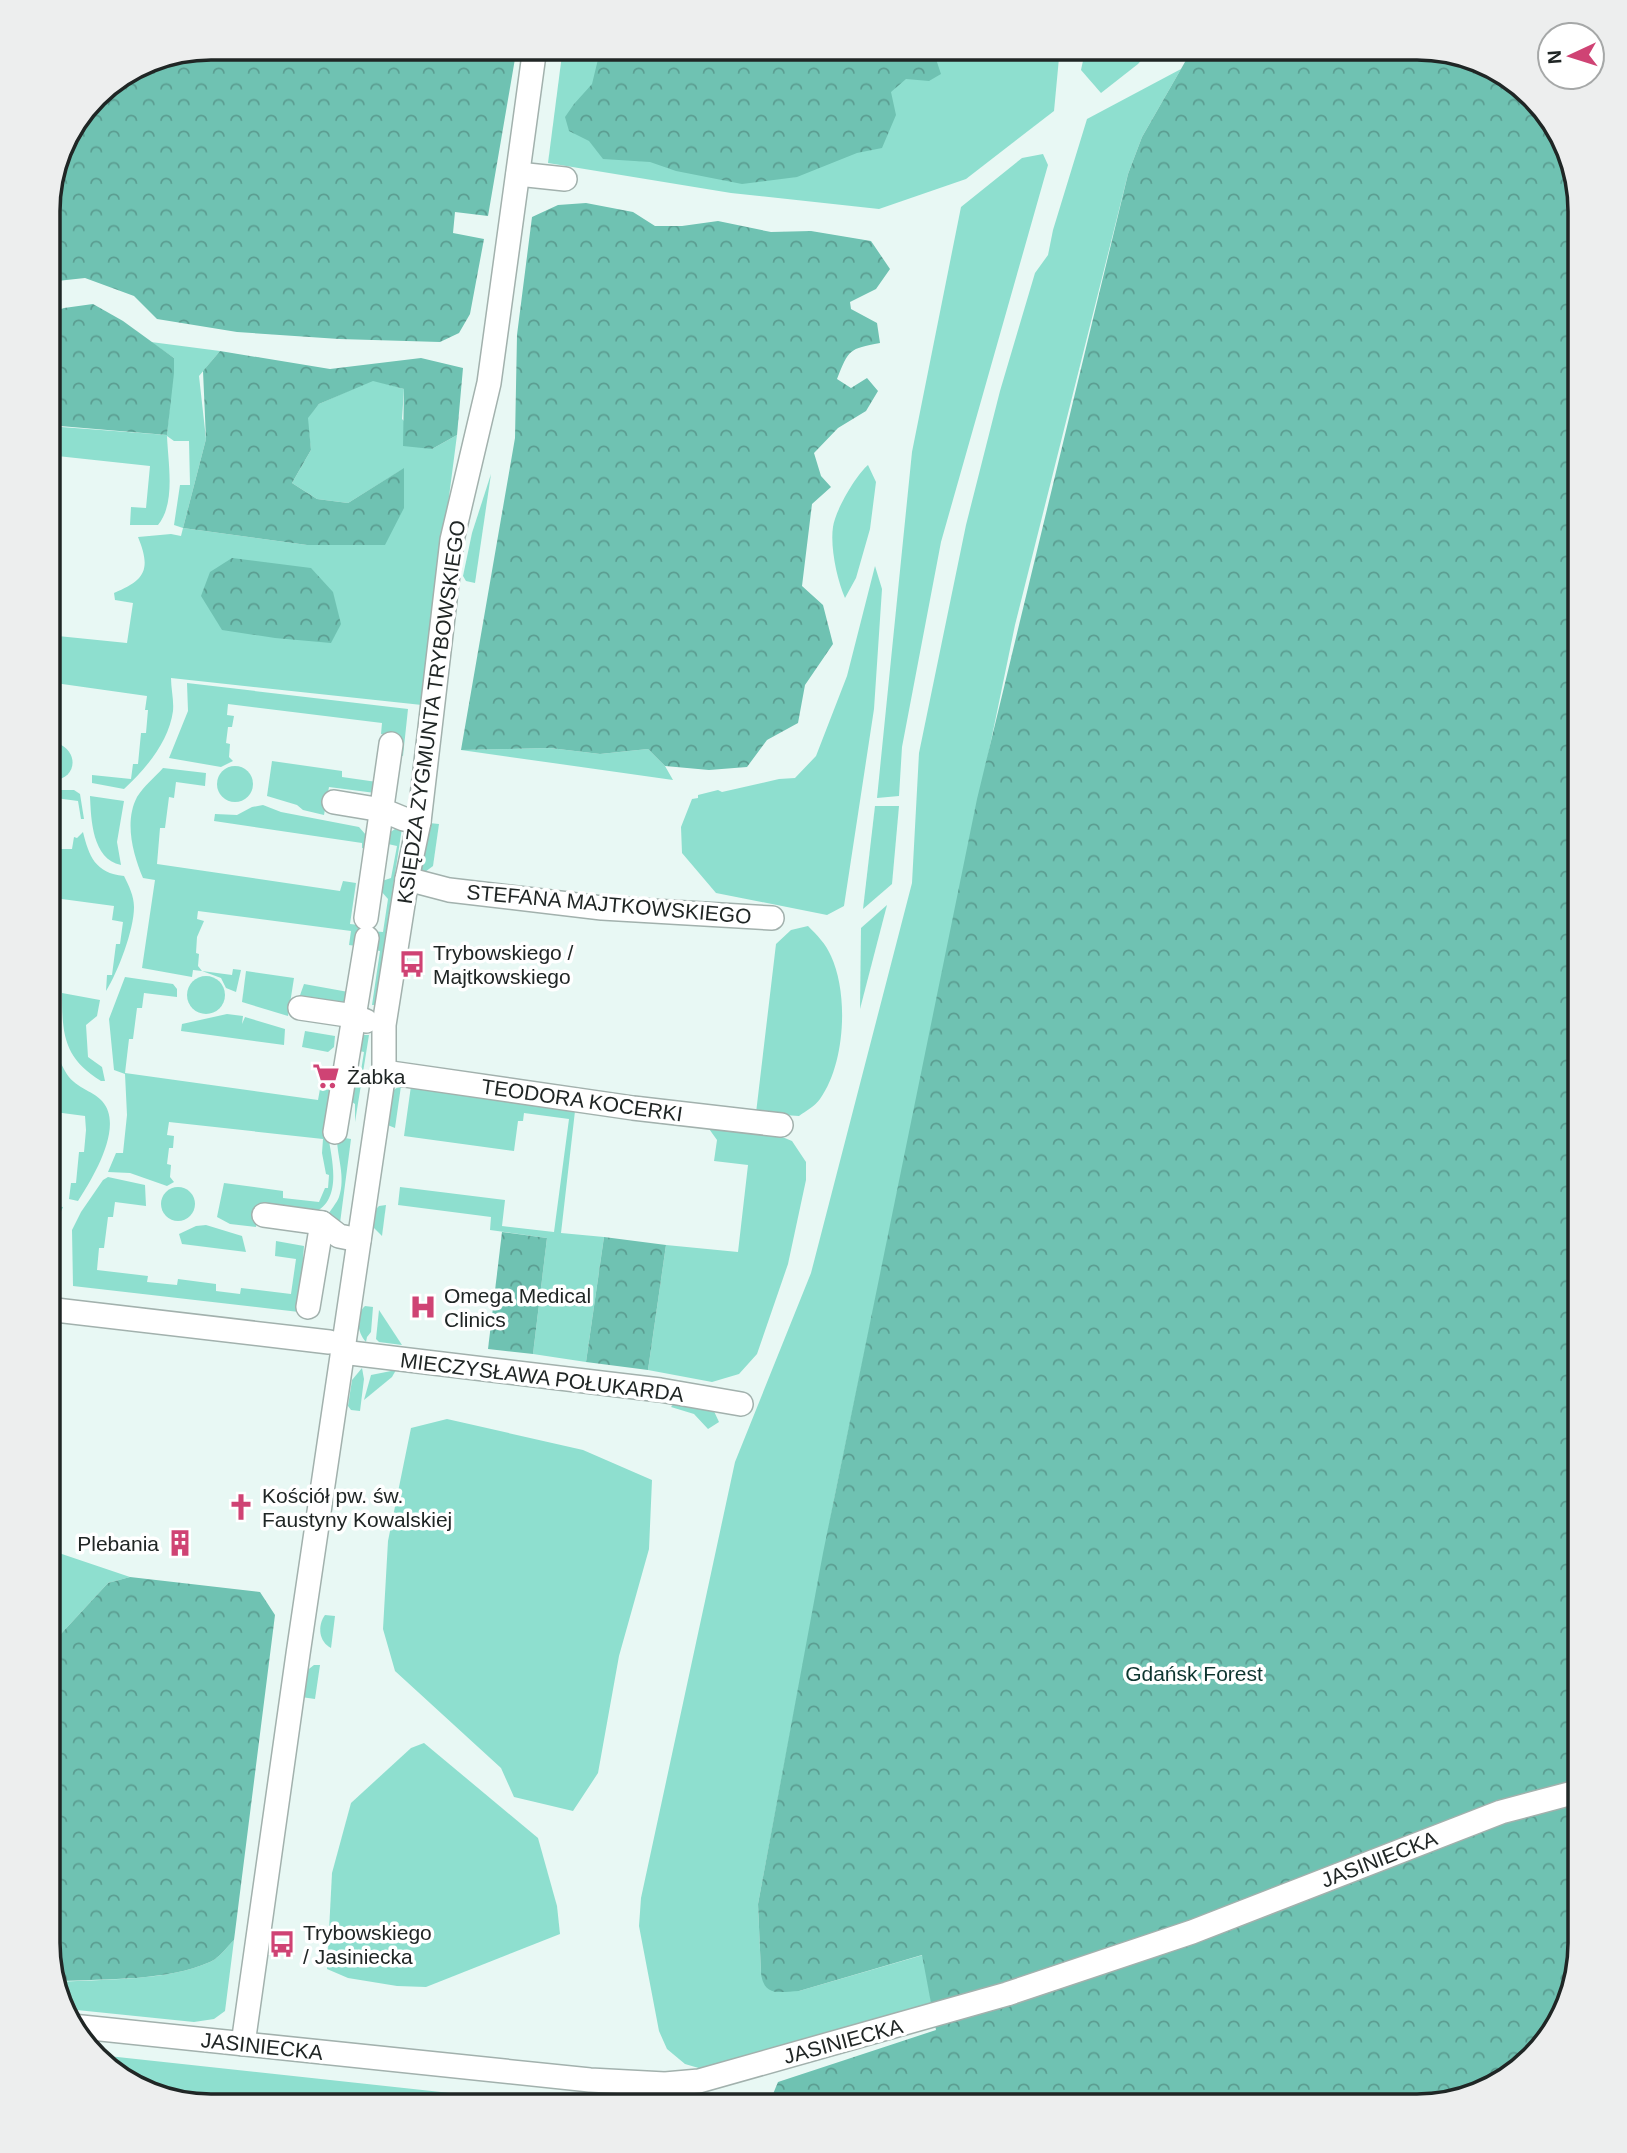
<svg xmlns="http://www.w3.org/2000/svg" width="1627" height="2153" font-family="Arial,sans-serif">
<defs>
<pattern id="forest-crowns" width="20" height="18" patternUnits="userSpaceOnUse" patternTransform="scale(1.75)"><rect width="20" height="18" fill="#6fc2b2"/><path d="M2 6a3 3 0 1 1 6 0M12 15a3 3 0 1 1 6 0" fill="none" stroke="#5b9d91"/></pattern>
</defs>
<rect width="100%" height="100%" fill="#e8f8f4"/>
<g fill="#8edfcf">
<path d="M 563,47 L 1060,47 L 1054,111 L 966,179 L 879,209 L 731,193 L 548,163 Z"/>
<path d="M 1086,47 L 1152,48 L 1138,64 L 1101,93 L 1081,70 Z"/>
<path d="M 1181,69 L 1142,137 L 1128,174 L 1015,625 L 834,1500 L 758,1904 L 761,1973 L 799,1991 L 923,1955 L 932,2006 L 702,2069 L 685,2064 L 667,2049 L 659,2031 L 639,1926 L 641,1898 L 735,1462 L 811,1273 L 912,883 L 919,753 L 966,525 L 1000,391 L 1035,273 L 1048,255 L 1053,230 L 1087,119 Z"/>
<path d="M 1043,154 L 1048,165 L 941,542 L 902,747 L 899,796 L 877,798 L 912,452 L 961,207 L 1022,158 Z"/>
<path d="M 151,342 L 220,351 L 199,376 L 206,439 L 183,528 L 307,545 L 403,469 L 348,503 L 317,499 L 292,483 L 311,450 L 307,418 L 319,404 L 373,380 L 404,389 L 402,419 L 432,449 L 457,435 L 422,705 L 171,678 C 171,689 174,700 173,711 C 169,741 146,769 124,789 L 92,783 L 92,775 L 131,779 L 133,764 L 138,764 L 141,733 L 146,733 L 148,710 L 145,710 L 147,696 L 48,682 L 48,635 L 127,643 L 133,603 L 115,600 L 114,593 C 146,580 151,569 138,537 L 171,534 L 181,536 L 183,528 L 174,525 L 180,485 L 190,485 L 189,441 L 174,441 L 167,436 C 168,463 176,503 158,525 L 130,525 L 131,507 L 146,508 L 150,466 L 48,455 L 48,426 L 167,435 L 174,358 Z"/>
<path d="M 868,465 L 876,482 L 870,529 L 856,578 L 845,598 C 837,580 830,547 833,527 C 835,511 856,475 868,465 Z"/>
<path d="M 491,474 L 475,583 L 466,581 L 463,576 L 472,533 Z"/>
<path d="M 875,566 L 882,589 L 874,709 L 844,906 L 827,915 L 716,893 L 682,853 L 681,827 L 692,799 L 698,798 L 698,795 L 718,790 L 722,792 L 779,779 L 795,778 L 816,756 L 847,676 Z"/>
<path d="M 187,683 L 408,709 L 403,756 L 397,755 L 387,735 L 381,734 L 382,723 L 228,704 L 227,715 L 234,716 L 232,727 L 228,727 L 226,743 L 230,744 L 229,757 L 233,761 L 221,767 L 169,758 L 188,711 Z"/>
<path d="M 57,743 C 83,753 74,785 48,779 L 48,745 Z"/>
<path d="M 550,748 L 600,754 L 648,749 L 665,766 L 673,780 L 461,750 Z"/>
<path d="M 272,761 L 342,771 L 342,777 L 377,782 L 375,793 L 329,787 L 324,815 L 303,810 L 297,805 L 267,796 Z"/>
<circle cx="235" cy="784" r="18"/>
<path d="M 163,768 L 206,773 L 205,786 L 176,782 L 174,798 L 169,797 L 165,828 L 160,828 L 157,864 L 340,891 L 343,881 L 356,883 L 350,924 L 359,925 L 356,946 L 349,945 L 351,931 L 198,911 L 197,919 L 204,921 L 197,937 L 196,953 L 199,954 L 198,966 L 202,971 L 232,975 L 233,969 L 241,970 L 236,992 L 226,988 L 221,978 L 202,971 L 193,970 L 192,977 L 142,968 L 155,880 L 143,878 C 133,854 124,822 137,797 C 144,786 155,777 163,768 Z"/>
<path d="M 48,790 L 74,790 L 80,794 L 84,819 L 81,819 L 78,801 L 48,797 Z"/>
<path d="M 90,796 L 124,801 L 117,842 L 121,865 C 92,859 91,819 90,796 Z"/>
<path d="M 263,805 L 281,812 L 359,827 L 366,835 L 366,849 L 362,848 L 362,843 L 214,821 L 215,814 L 237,815 L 252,807 Z"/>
<path d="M 875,806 L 899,806 L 892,884 L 863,909 Z"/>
<path d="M 429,823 L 439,824 L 433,866 L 425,872 L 421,872 L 421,861 Z"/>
<path d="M 402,828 L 375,1005 L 372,1005 L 380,951 L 368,949 L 371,931 L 383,932 L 388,899 L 381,891 L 382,881 L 391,878 L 397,846 L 388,844 L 389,833 L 395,829 Z"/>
<path d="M 83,832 C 89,856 95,873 124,876 C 129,886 134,896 134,907 C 134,930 118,972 106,991 L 107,975 L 112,975 L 116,944 L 120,944 L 123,922 L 112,920 L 114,906 L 47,897 L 47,858 L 59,859 L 61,849 L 72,849 L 74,837 L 77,838 Z"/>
<path d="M 887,905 L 860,1009 L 861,928 Z"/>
<path d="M 808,926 C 817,935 826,944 831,956 C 849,995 845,1064 820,1099 C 815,1106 806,1111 799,1116 L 756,1113 L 776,944 L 791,930 Z"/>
<path d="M 246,971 L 294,978 L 288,1016 L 242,1002 Z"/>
<circle cx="206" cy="995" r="19"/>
<path d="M 125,977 L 173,984 L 177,989 L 177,997 L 144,993 L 142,1008 L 137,1008 L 133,1039 L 129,1039 L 125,1073 L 318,1100 L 320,1089 L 331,1090 L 324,1134 L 328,1135 C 332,1160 343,1201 313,1213 L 259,1204 L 256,1227 L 230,1224 L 217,1217 L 224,1183 L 283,1191 L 283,1198 L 319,1202 L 325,1188 L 328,1188 L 329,1175 L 326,1174 L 322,1153 L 323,1139 L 169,1122 L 167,1135 L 174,1136 L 173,1148 L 169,1148 L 167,1164 L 171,1165 L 170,1177 L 174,1182 L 167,1186 L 130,1173 L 108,1172 L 116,1153 L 123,1153 L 127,1115 L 125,1074 L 114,1070 L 109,1019 Z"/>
<path d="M 304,984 L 354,993 L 350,1005 L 299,998 Z"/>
<path d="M 62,993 L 100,1000 L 97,1016 L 86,1025 L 88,1057 L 102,1067 L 105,1081 L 101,1081 C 64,1058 62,1035 62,993 Z"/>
<path d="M 47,1002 L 53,1002 C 54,1025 53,1052 65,1071 C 74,1088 92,1090 102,1101 C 125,1126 92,1179 78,1201 L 69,1199 L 71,1183 L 76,1183 L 79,1152 L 84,1152 L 86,1130 L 85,1116 L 47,1111 L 47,1047 L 49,1046 Z"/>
<path d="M 227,1014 L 243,1016 L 242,1024 L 245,1017 L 285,1029 L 284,1045 L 181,1031 L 182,1024 Z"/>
<path d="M 305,1031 L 335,1036 L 334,1047 L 328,1052 L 302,1047 Z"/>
<path d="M 361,1035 L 369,1035 L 355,1122 L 355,1104 L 349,1100 L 351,1084 L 360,1077 L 364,1052 L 355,1050 Z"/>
<path d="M 401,1086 L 395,1128 L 385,1124 C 387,1110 385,1091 401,1086 Z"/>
<path d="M 411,1086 L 575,1111 L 561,1233 L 604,1237 L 586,1362 L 533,1354 L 547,1238 L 490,1230 L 491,1217 L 398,1205 L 400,1187 L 505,1200 L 502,1226 L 554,1232 L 569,1119 L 524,1113 L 523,1121 L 518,1121 L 514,1151 L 404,1136 Z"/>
<path d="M 707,1126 L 760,1128 L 792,1141 L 806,1162 L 806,1180 L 788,1264 L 757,1354 L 739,1374 L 712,1382 L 648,1370 L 666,1245 L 738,1252 L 748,1165 L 714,1161 L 717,1140 Z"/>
<path d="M 339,1137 L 351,1139 L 340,1223 L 327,1217 C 330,1210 337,1203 339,1197 C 346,1177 337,1157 337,1138 Z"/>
<path d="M 108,1177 L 145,1185 L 146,1206 L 115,1202 L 113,1217 L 108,1217 L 104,1248 L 99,1248 L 97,1270 L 148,1276 L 147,1282 L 177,1285 L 178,1279 L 216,1284 L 216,1291 L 240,1294 L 241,1288 L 291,1294 L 296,1259 L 275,1256 L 276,1241 L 304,1246 L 299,1312 L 73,1286 L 72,1230 L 81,1212 L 103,1180 Z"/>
<circle cx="178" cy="1204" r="17"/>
<path d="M 47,1205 L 63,1207 L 59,1216 L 53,1218 C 46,1233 49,1242 55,1256 L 47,1251 Z"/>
<path d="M 386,1205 L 382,1236 L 371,1225 L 373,1212 L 379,1206 Z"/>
<path d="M 206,1225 L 242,1236 L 246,1252 L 182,1244 L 179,1234 L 196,1226 Z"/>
<path d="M 365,1306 L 373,1307 L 371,1332 L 367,1337 L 366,1342 C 357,1332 355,1315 365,1306 Z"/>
<path d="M 379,1310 L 402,1345 L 379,1342 L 376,1339 Z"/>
<path d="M 362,1368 L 364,1379 L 360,1411 L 351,1410 L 348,1406 L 352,1380 Z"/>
<path d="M 396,1370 L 392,1377 L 364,1400 L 371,1375 Z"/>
<path d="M 676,1401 L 712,1407 L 719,1422 L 708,1429 L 694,1414 L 671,1407 Z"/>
<path d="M 447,1419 L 583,1450 L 652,1480 L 649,1549 L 619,1656 L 598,1773 L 573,1811 L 514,1797 L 501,1768 L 395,1671 L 383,1629 L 388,1541 L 411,1428 Z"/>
<path d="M 47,1549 L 130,1577 L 108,1583 L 47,1649 Z"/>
<path d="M 325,1615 L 335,1616 L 331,1648 C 319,1642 317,1626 325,1615 Z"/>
<path d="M 314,1665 L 320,1665 L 315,1699 L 301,1697 L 305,1672 Z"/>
<path d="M 424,1743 L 538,1838 L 557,1906 L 560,1934 L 426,1987 L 397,1986 L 348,1978 L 327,1969 L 332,1873 L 351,1803 L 411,1748 Z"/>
<path d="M 234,1940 L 225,2011 L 214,2019 L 194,2022 L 67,2009 L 59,1982 C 106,1979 167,1981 210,1962 C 219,1958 227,1947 234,1940 Z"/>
<path d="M 99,2055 L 571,2106 L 210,2106 L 129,2084 Z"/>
</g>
<g fill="url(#forest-crowns)">
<path d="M 210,47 L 517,47 L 488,216 L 455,212 L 453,233 L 484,239 L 470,314 L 459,333 L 440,342 L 339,339 L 237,332 L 157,319 L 134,296 L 85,278 L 48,282 L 48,199 L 64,138 L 102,88 L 148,60 Z"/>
<path d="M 601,47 L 739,47 L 740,49 L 774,54 L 793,47 L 932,47 L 941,74 L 929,81 L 906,79 L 891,92 L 896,115 L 882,148 L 857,153 L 797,177 L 742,184 L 676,171 L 650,162 L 603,159 L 589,141 L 569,131 L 565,117 L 574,104 L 592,84 Z"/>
<path d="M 1193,48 L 1427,48 L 1498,69 L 1552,120 L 1580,210 L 1580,1943 L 1558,2024 L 1507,2078 L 1417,2106 L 768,2106 L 778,2082 L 936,2030 L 922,1955 L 799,1991 C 779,1992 764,1997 761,1973 L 758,1904 L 823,1553 L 977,799 L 1128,174 L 1142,137 Z"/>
<path d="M 586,203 L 633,212 L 655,226 L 682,226 L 718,221 L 771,232 L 811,231 L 871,241 L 890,269 L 876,289 L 850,302 L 851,309 L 877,323 L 880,343 C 849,349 849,349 837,379 L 851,388 L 867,378 L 878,391 L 866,411 L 838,428 L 814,453 L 821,476 L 831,487 L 812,504 L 802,586 L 823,605 L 833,644 L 805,685 L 798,723 L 767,740 L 747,767 L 709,770 L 665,766 L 648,749 L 600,754 L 550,748 L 461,750 L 515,438 L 517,335 L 532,217 L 558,205 Z"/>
<path d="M 93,304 L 123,321 L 174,358 L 174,373 L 167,435 L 48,425 L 48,314 L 64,308 Z"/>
<path d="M 220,351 L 330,369 L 421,358 L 463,368 L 457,435 L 432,449 L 403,446 L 404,389 L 373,381 L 319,404 L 308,418 L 311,450 L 292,483 L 317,499 L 348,503 L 404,468 L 404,508 L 385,545 L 307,545 L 183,528 L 206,439 L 203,371 Z"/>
<path d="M 232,558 L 311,568 L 333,592 L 341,624 L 331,643 L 275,638 L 222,630 L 201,596 L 210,572 Z"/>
<path d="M 502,1232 L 547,1238 L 533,1354 L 488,1349 Z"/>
<path d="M 604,1237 L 666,1245 L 648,1370 L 586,1362 Z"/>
<path d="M 130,1577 L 260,1592 L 275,1615 L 234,1940 C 227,1947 219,1958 210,1962 C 167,1981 106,1979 59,1981 L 47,1943 L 47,1649 L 108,1583 Z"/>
</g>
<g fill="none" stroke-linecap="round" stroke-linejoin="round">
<defs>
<g id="minor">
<path d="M 518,174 L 565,179"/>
<path d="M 334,802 L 382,810 L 404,819 L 419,822"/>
<path d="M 407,879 L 449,890 L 602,908 L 772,918"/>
<path d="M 366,918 L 391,744"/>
<path d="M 300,1008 L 354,1016 L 366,1021"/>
<path d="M 384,1072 L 633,1108 L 781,1125"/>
<path d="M 335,1132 L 367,938"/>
<path d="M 264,1215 L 322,1223 L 339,1236 L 359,1240"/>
<path d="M 308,1307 L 322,1223"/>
<path d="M 47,1309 L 329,1342"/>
<path d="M 342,1352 L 660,1390 L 741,1404"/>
<path d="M 72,2026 L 590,2080 L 665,2084 L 699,2081 L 1007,1994 L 1192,1932 L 1501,1812 L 1580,1791"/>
<path d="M 243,2044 L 298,1654 L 384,1072 L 384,1025 L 407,879 L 419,822 L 452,540 L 489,383 L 535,47"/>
</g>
</defs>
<use href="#minor" stroke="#a2b1ad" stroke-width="26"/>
<use href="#minor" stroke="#fff" stroke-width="23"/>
</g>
<defs>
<symbol id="bus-bare" viewBox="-9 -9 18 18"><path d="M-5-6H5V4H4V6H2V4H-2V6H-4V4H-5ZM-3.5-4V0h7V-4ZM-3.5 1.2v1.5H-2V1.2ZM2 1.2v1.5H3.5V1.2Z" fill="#cf4374" stroke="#fff" stroke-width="2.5" paint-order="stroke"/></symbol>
<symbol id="supermarket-bare" viewBox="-9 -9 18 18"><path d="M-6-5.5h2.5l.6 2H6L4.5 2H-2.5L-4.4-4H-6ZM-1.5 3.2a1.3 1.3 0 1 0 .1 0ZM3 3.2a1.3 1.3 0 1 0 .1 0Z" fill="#cf4374" stroke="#fff" stroke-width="2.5" paint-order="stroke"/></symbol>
<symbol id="hospital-bare" viewBox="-9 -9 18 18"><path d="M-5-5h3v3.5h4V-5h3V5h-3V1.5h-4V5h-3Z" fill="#cf4374" stroke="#fff" stroke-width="2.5" paint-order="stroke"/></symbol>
<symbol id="church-bare" viewBox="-9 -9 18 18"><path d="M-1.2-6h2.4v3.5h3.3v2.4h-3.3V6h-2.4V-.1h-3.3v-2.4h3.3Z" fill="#cf4374" stroke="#fff" stroke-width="2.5" paint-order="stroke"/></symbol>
<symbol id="building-bare" viewBox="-9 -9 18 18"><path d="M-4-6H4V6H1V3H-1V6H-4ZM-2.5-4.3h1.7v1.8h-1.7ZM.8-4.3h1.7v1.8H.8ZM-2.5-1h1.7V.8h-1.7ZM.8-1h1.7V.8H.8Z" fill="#cf4374" stroke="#fff" stroke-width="2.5" paint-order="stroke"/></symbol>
</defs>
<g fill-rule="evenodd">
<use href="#bus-bare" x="393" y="945" width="38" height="38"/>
<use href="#supermarket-bare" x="307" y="1057" width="38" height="38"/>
<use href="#hospital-bare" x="404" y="1288" width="38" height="38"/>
<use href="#church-bare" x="222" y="1488" width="38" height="38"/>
<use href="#building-bare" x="161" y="1524" width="38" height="38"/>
<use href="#bus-bare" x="263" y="1925" width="38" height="38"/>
</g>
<g text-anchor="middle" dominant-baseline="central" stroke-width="7" stroke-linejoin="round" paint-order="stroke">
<g font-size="21" fill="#202625" stroke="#fff">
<text transform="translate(431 712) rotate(-82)">KSIĘDZA ZYGMUNTA TRYBOWSKIEGO</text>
<text transform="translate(609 904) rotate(5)">STEFANA MAJTKOWSKIEGO</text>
<text transform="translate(582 1100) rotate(8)">TEODORA KOCERKI</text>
<text transform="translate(542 1377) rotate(7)">MIECZYSŁAWA POŁUKARDA</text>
<text transform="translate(1379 1859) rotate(-21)">JASINIECKA</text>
<text transform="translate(843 2041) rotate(-15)">JASINIECKA</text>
<text transform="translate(262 2046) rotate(6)">JASINIECKA</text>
</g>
<g font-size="21" fill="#202625" stroke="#fff" text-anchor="start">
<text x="433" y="952">Trybowskiego /<tspan x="433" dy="24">Majtkowskiego</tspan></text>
<text x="347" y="1076">Żabka</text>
<text x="444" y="1295">Omega Medical<tspan x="444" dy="24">Clinics</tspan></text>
<text x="262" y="1495">Kościół pw. św.<tspan x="262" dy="24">Faustyny Kowalskiej</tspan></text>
<text x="159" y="1543" text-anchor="end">Plebania</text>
<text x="303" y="1932">Trybowskiego<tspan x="303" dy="24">/ Jasiniecka</tspan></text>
</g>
<g font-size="21" fill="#0d352f" stroke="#fff">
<text x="1194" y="1673">Gdańsk Forest</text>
</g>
</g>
<path d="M0 0H1627V2153H0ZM211 60H1417A151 151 0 0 1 1568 211V1943A151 151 0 0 1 1417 2094H211A151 151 0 0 1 60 1943V211A151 151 0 0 1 211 60Z" fill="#edeeee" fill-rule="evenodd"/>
<path fill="none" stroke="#202625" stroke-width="3.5" d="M211 60H1417A151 151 0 0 1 1568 211V1943A151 151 0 0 1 1417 2094H211A151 151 0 0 1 60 1943V211A151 151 0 0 1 211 60Z"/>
<g transform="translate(1571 56) rotate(266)"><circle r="33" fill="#ffffff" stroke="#a6a8a8" stroke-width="2"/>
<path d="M0-5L12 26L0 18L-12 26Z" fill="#cf4374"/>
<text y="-10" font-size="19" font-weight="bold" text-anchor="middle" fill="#202625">N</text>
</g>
</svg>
